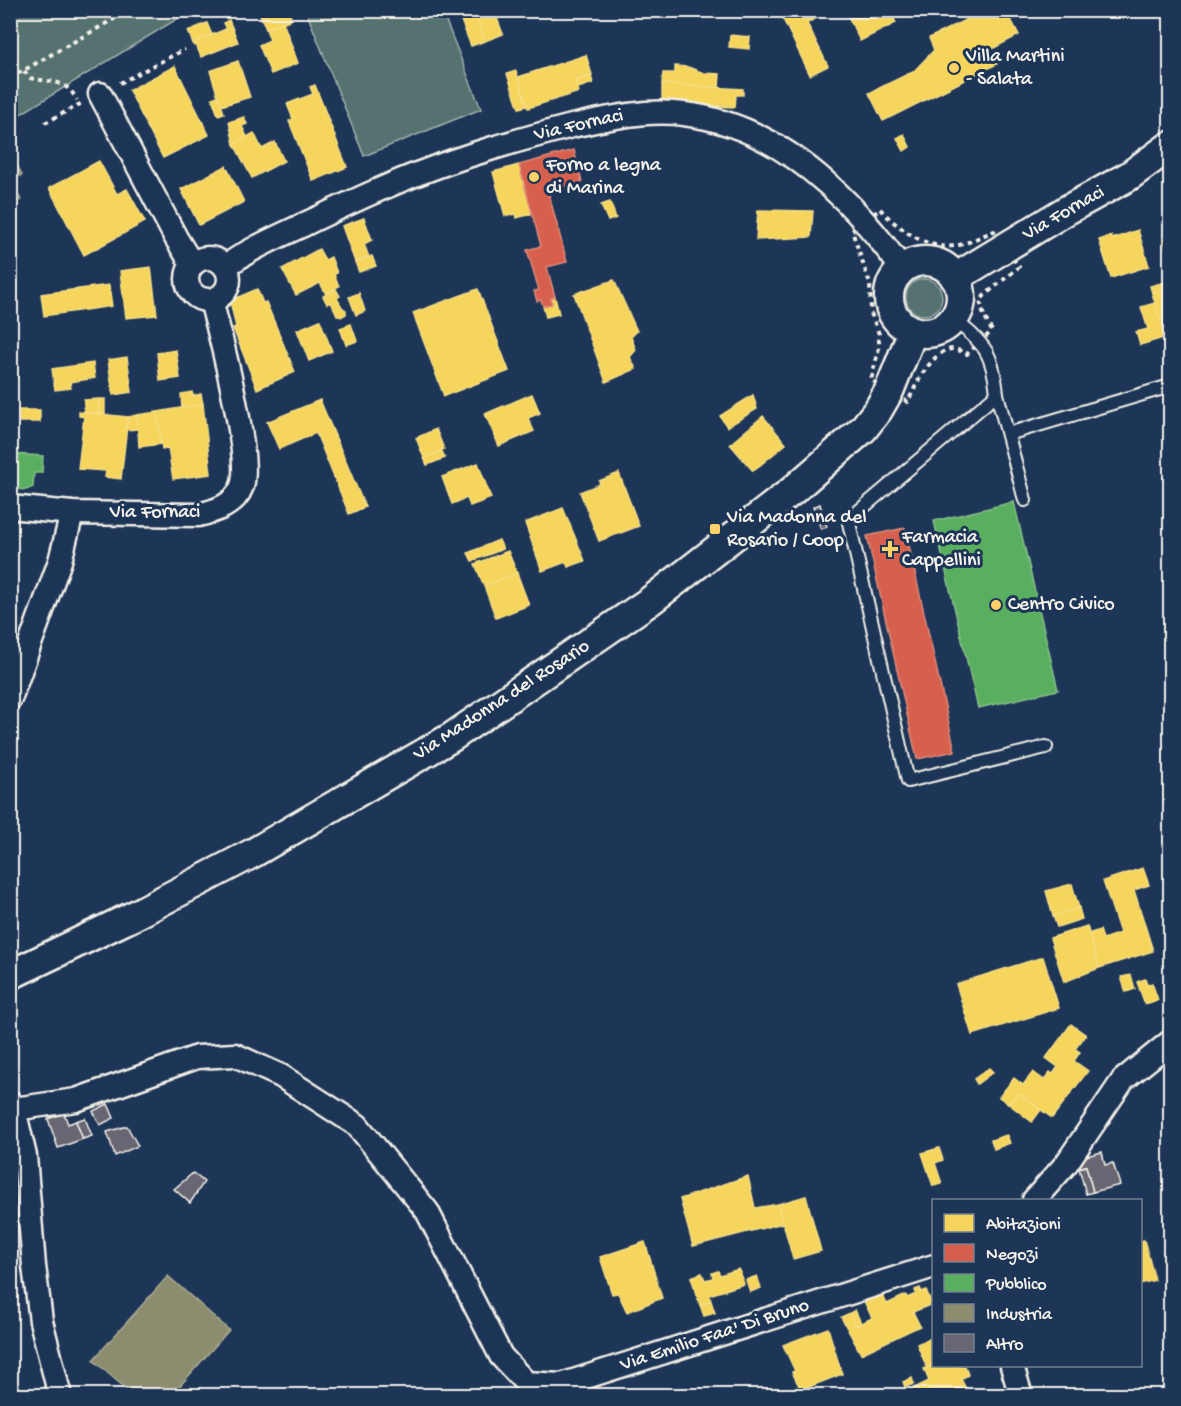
<svg xmlns="http://www.w3.org/2000/svg" width="1181" height="1406" font-family="'Gochi Hand',sans-serif">
<rect width="100%" height="100%" fill="#1d3557"/>
<filter id="ink" filterUnits="userSpaceOnUse"><feTurbulence type="fractalNoise" baseFrequency=".0167" numOctaves="2"/><feDisplacementMap in="SourceGraphic" scale="12" xChannelSelector="R" yChannelSelector="G"/><feConvolveMatrix kernelMatrix="1 2 1 2 8 2 1 2 1" color-interpolation-filters="sRGB"/></filter>
<g filter="url(#ink)">
<g fill="#557270" stroke="#a4b2ac" stroke-width="1.5">
<path d="M 11,10 L 190,10 L 190,11 L 11,120 Z"/>
<path d="M 306,11 L 442,11 L 481,109 L 364,156 Z"/>
<circle cx="924" cy="297" r="18"/>
</g>
<g fill="#f6d55c" stroke="#f5dd86" stroke-width="1.5">
<path d="M 258,10 L 288,10 L 292,19 L 266,29 Z"/>
<path d="M 457,10 L 473,10 L 485,41 L 471,46 Z"/>
<path d="M 473,10 L 494,10 L 503,34 L 485,41 Z"/>
<path d="M 832,10 L 807,23 L 828,66 L 810,75 L 780,13 L 784,10 Z"/>
<path d="M 845,10 L 890,10 L 896,23 L 860,41 Z"/>
<path d="M 985,10 L 1006,10 L 1019,35 L 990,50 L 997,64 L 883,121 L 869,93 L 914,71 L 934,50 L 929,38 Z"/>
<path d="M 229,20 L 238,42 L 201,57 L 195,42 L 226,29 L 223,23 Z"/>
<path d="M 283,22 L 298,63 L 271,74 L 259,45 L 270,40 L 266,29 Z"/>
<path d="M 207,23 L 212,35 L 195,42 L 196,45 L 194,46 L 188,31 Z"/>
<path d="M 730,35 L 750,37 L 749,49 L 729,47 Z"/>
<path d="M 586,55 L 592,75 L 575,81 L 579,92 L 528,108 L 518,77 Z"/>
<path d="M 238,61 L 250,97 L 221,106 L 210,71 Z"/>
<path d="M 175,66 L 209,135 L 163,158 L 129,90 Z"/>
<path d="M 675,66 L 688,67 L 704,73 L 720,74 L 719,88 L 662,84 L 663,73 L 675,73 Z"/>
<path d="M 516,71 L 527,106 L 519,108 L 507,74 Z"/>
<path d="M 591,76 L 593,83 L 578,88 L 575,81 Z"/>
<path d="M 662,84 L 743,89 L 743,95 L 736,95 L 735,107 L 662,104 Z"/>
<path d="M 315,85 L 347,167 L 313,181 L 289,121 L 293,119 L 287,104 L 313,94 L 310,87 Z"/>
<path d="M 218,96 L 224,113 L 218,115 L 212,98 Z"/>
<path d="M 244,117 L 247,124 L 242,126 L 247,137 L 234,144 L 229,122 Z"/>
<path d="M 254,133 L 262,149 L 275,142 L 284,161 L 252,178 L 234,144 Z"/>
<path d="M 904,134 L 910,147 L 904,151 L 897,138 Z"/>
<path d="M 99,161 L 117,194 L 127,189 L 145,222 L 84,255 L 49,188 Z"/>
<path d="M 519,165 L 532,214 L 516,218 L 515,214 L 505,216 L 493,172 Z"/>
<path d="M 226,166 L 244,202 L 199,225 L 181,189 Z"/>
<path d="M 610,202 L 616,218 L 608,221 L 601,205 Z"/>
<path d="M 758,210 L 813,211 L 811,237 L 756,240 Z"/>
<path d="M 364,218 L 372,240 L 364,244 L 369,257 L 355,262 L 342,226 Z"/>
<path d="M 1138,230 L 1149,266 L 1111,278 L 1099,240 L 1111,236 L 1112,239 Z"/>
<path d="M 1170,238 L 1170,254 L 1168,254 L 1164,239 Z"/>
<path d="M 319,249 L 325,260 L 331,257 L 337,273 L 334,275 L 339,286 L 326,294 L 320,283 L 296,295 L 282,269 Z"/>
<path d="M 372,256 L 376,266 L 359,272 L 355,262 Z"/>
<path d="M 151,267 L 157,315 L 126,318 L 120,271 Z"/>
<path d="M 614,280 L 637,331 L 631,337 L 636,350 L 630,357 L 636,369 L 606,382 L 574,294 Z"/>
<path d="M 1169,281 L 1170,287 L 1152,293 L 1150,286 Z"/>
<path d="M 109,285 L 112,306 L 44,316 L 41,294 Z"/>
<path d="M 257,289 L 263,303 L 266,302 L 295,372 L 257,389 L 233,328 L 236,327 L 230,301 Z"/>
<path d="M 336,289 L 340,296 L 337,298 L 342,307 L 346,310 L 346,314 L 341,317 L 337,315 L 331,302 L 327,304 L 323,296 Z"/>
<path d="M 478,289 L 509,371 L 444,396 L 413,313 Z"/>
<path d="M 1167,289 L 1170,301 L 1170,316 L 1160,320 L 1152,293 Z"/>
<path d="M 359,293 L 365,311 L 356,315 L 349,297 Z"/>
<path d="M 555,297 L 559,314 L 546,317 L 543,306 L 552,304 L 551,298 Z"/>
<path d="M 1155,303 L 1160,320 L 1170,316 L 1170,336 L 1140,345 L 1136,332 L 1148,329 L 1141,307 Z"/>
<path d="M 320,320 L 332,351 L 309,361 L 297,330 Z"/>
<path d="M 351,324 L 357,341 L 346,345 L 340,328 Z"/>
<path d="M 176,350 L 180,378 L 160,381 L 157,353 Z"/>
<path d="M 10,352 L 17,364 L 17,378 L 10,378 Z"/>
<path d="M 127,357 L 132,392 L 113,395 L 108,360 Z"/>
<path d="M 93,363 L 95,378 L 70,382 L 71,388 L 55,390 L 52,369 Z"/>
<path d="M 192,392 L 193,396 L 201,394 L 203,404 L 182,409 L 181,394 Z"/>
<path d="M 532,394 L 540,413 L 528,418 L 534,431 L 499,446 L 485,414 Z"/>
<path d="M 753,395 L 757,409 L 727,427 L 720,416 Z"/>
<path d="M 99,399 L 99,414 L 84,412 L 84,400 Z"/>
<rect x="99" y="399" width="6" height="15"/>
<path d="M 320,400 L 365,507 L 349,514 L 316,433 L 279,449 L 267,422 Z"/>
<path d="M 203,404 L 211,474 L 173,479 L 168,448 L 162,449 L 157,412 Z"/>
<rect x="19" y="410" width="21" height="12"/>
<path d="M 79,412 L 128,417 L 121,479 L 105,477 L 106,471 L 78,469 L 84,417 L 79,416 Z"/>
<path d="M 157,412 L 161,444 L 139,447 L 137,415 Z"/>
<path d="M 137,415 L 138,429 L 126,430 L 128,417 Z"/>
<path d="M 763,416 L 786,444 L 753,471 L 730,444 Z"/>
<path d="M 436,429 L 444,449 L 424,458 L 416,438 Z"/>
<path d="M 442,451 L 445,458 L 427,465 L 424,458 Z"/>
<path d="M 478,463 L 491,498 L 470,506 L 467,498 L 452,504 L 442,477 Z"/>
<path d="M 619,473 L 639,526 L 599,541 L 580,492 L 600,484 L 599,481 Z"/>
<path d="M 563,508 L 585,561 L 568,567 L 566,562 L 542,571 L 525,523 Z"/>
<path d="M 499,540 L 503,549 L 472,561 L 468,553 Z"/>
<path d="M 508,551 L 517,573 L 484,586 L 475,564 Z"/>
<path d="M 517,573 L 529,605 L 496,618 L 484,586 Z"/>
<path d="M 1143,868 L 1149,885 L 1134,890 L 1153,951 L 1099,968 L 1088,934 L 1100,930 L 1103,939 L 1120,933 L 1103,881 Z"/>
<path d="M 1072,884 L 1079,908 L 1053,916 L 1046,891 Z"/>
<path d="M 1079,908 L 1082,919 L 1057,927 L 1053,916 Z"/>
<path d="M 1087,926 L 1099,968 L 1064,982 L 1050,938 Z"/>
<path d="M 1043,957 L 1059,1008 L 972,1035 L 956,984 Z"/>
<path d="M 1131,975 L 1135,989 L 1126,992 L 1121,977 Z"/>
<path d="M 1145,979 L 1147,985 L 1152,983 L 1158,1000 L 1145,1004 L 1137,982 Z"/>
<path d="M 1071,1024 L 1086,1035 L 1075,1049 L 1080,1052 L 1074,1061 L 1088,1071 L 1052,1118 L 1018,1093 L 1009,1104 L 999,1097 L 1014,1078 L 1023,1085 L 1033,1072 L 1044,1080 L 1050,1072 L 1053,1074 L 1058,1067 L 1046,1058 Z"/>
<path d="M 989,1068 L 993,1072 L 977,1084 L 974,1079 Z"/>
<path d="M 1018,1093 L 1041,1110 L 1032,1122 L 1009,1104 Z"/>
<path d="M 1007,1135 L 1010,1143 L 994,1149 L 991,1140 Z"/>
<path d="M 939,1148 L 943,1160 L 935,1163 L 942,1184 L 933,1186 L 922,1153 Z"/>
<path d="M 748,1176 L 755,1208 L 778,1204 L 783,1223 L 693,1246 L 680,1199 Z"/>
<path d="M 806,1196 L 821,1251 L 793,1259 L 778,1204 Z"/>
<path d="M 1144,1240 L 1155,1280 L 1140,1284 L 1140,1241 Z"/>
<path d="M 645,1242 L 662,1298 L 627,1312 L 618,1293 L 612,1294 L 600,1257 Z"/>
<path d="M 739,1269 L 744,1284 L 709,1295 L 711,1301 L 700,1305 L 691,1277 L 702,1273 L 705,1280 L 713,1278 L 712,1273 L 718,1271 L 720,1275 Z"/>
<path d="M 757,1276 L 761,1288 L 750,1292 L 746,1280 Z"/>
<path d="M 920,1288 L 922,1292 L 926,1290 L 932,1304 L 913,1312 L 920,1326 L 861,1354 L 841,1317 L 850,1313 L 856,1326 L 872,1318 L 864,1301 L 881,1292 L 887,1304 L 906,1295 L 907,1298 L 916,1294 L 915,1290 Z"/>
<path d="M 711,1301 L 715,1313 L 704,1316 L 700,1305 Z"/>
<path d="M 855,1310 L 861,1323 L 856,1326 L 850,1313 Z"/>
<path d="M 828,1328 L 842,1374 L 801,1390 L 792,1372 L 795,1371 L 783,1345 Z"/>
<path d="M 934,1337 L 934,1365 L 927,1368 L 917,1344 Z"/>
<path d="M 934,1365 L 965,1366 L 968,1375 L 961,1379 L 970,1396 L 898,1396 L 929,1381 L 924,1369 Z"/>
<path d="M 912,1378 L 914,1384 L 905,1387 L 903,1382 Z"/>
</g>
<g fill="#d6604d" stroke="#df8c7c" stroke-width="1.5">
<path d="M 574,150 L 582,182 L 548,191 L 567,262 L 547,267 L 555,297 L 551,298 L 552,304 L 543,306 L 541,300 L 537,301 L 534,291 L 539,290 L 527,250 L 541,246 L 519,165 Z"/>
<path d="M 905,528 L 955,751 L 917,759 L 867,536 Z"/>
</g>
<g fill="#5aae61" stroke="#88c28a" stroke-width="1.5">
<path d="M 10,450 L 12,450 L 12,454 L 43,456 L 42,473 L 34,473 L 33,487 L 26,490 L 17,489 L 10,485 Z"/>
<path d="M 1014,502 L 1058,690 L 978,708 L 934,521 Z"/>
</g>
<g fill="#8c8c6e" stroke="#abaa93" stroke-width="1.5">
<path d="M 12,155 L 22,175 L 11,181 L 21,200 L 10,205 L 10,156 Z"/>
<path d="M 10,207 L 18,222 L 10,227 Z"/>
<path d="M 10,235 L 16,246 L 10,250 Z"/>
<path d="M 168,1276 L 229,1330 L 171,1396 L 134,1396 L 93,1360 Z"/>
</g>
<g fill="#696673" stroke="#f4f1e8" stroke-width="1.5">
<path d="M 820,504 L 827,527 L 821,529 L 813,507 Z"/>
<path d="M 108,1104 L 114,1118 L 100,1125 L 93,1111 Z"/>
<path d="M 64,1113 L 68,1124 L 76,1121 L 83,1139 L 58,1148 L 48,1119 Z"/>
<path d="M 85,1118 L 92,1136 L 83,1139 L 76,1121 Z"/>
<path d="M 127,1126 L 138,1146 L 115,1156 L 107,1132 Z"/>
<path d="M 1102,1152 L 1105,1165 L 1113,1163 L 1120,1185 L 1093,1192 L 1086,1166 L 1073,1169 L 1070,1160 Z"/>
<path d="M 1086,1166 L 1093,1192 L 1086,1194 L 1079,1168 Z"/>
<path d="M 193,1173 L 204,1182 L 190,1203 L 174,1189 Z"/>
</g>
<g fill="none" stroke-linecap="round" stroke-linejoin="round">
<defs>
<g id="service">
<path d="M 953,319 C 985,344 993,353 997,394 L 860,510 L 849,523 L 908,781 L 1046,747"/>
<path d="M 997,394 L 1025,500"/>
<path d="M 1008,434 L 1170,386"/>
</g>
<g id="minor">
<path d="M 100,94 L 176,238 L 192,264"/>
<circle cx="208" cy="279" r="21"/>
<path d="M 225,267 C 249,249 278,237 305,224 C 347,204 389,184 433,168 C 479,151 525,138 572,126 C 608,118 646,109 684,114 C 778,125 850,196 902,269"/>
<path d="M 10,507 L 72,513 L 198,515 C 216,511 235,505 242,486 C 252,458 220,334 211,300"/>
<path d="M 10,699 L 60,561 L 72,513"/>
<path d="M 10,1102 L 14,1109 L 25,1156 L 34,1266 L 41,1321 L 60,1396"/>
<path d="M 14,1109 L 76,1100 L 197,1057 L 235,1055 L 281,1076 L 357,1125 L 427,1211 L 501,1356 L 526,1383 L 561,1385 L 934,1266"/>
<path d="M 1034,1200 L 1066,1164 L 1123,1080 L 1170,1042"/>
<path d="M 1012,1366 L 1021,1396"/>
</g>
<g id="tertiary">
<circle cx="925" cy="297" r="36"/>
<path d="M 955,278 L 1067,210 L 1129,176 L 1170,146"/>
<path d="M 10,975 L 131,917 L 253,853 L 452,737 L 650,601 L 792,491 L 863,429 L 878,410 L 889,391 L 913,331"/>
</g>
</defs>
<use href="#service" stroke="#f4f1e8" stroke-width="16"/>
<use href="#minor" stroke="#f4f1e8" stroke-width="27"/>
<use href="#tertiary" stroke="#f4f1e8" stroke-width="33"/>
<g stroke="#f4f1e8" stroke-width="4" stroke-dasharray="4.5 4.5" stroke-linecap="butt">
<path d="M 24,71 L 30,78 C 51,83 65,78 77,100"/>
<path d="M 10,78 L 130,10"/>
<path d="M 120,83 L 185,49"/>
<path d="M 45,123 L 82,103"/>
<path d="M 880,209 C 898,228 926,250 954,246 C 968,244 981,236 994,231 L 1019,267 L 985,295 L 980,301 L 984,316 L 992,331 L 967,354 C 963,353 958,349 954,349 C 933,348 915,386 908,402 L 871,380 L 879,348 L 879,334 L 871,313 L 870,284 L 852,231 Z"/>
</g>
<use href="#service" stroke="#1d3557" stroke-width="12"/>
<use href="#minor" stroke="#1d3557" stroke-width="22"/>
<use href="#tertiary" stroke="#1d3557" stroke-width="28"/>
</g>
</g>
<g fill="#ffd166" stroke="#1d3557" stroke-width="2">
<circle cx="954" cy="68" r="6"/>
<circle cx="534" cy="177" r="6"/>
<rect x="709" y="523" width="12" height="12" rx="3"/>
<path d="M887 540h6v6h6v6h-6v6h-6v-6h-6v-6h6z"/>
<circle cx="996" cy="605" r="6"/>
</g>
<g text-anchor="middle" dominant-baseline="central" stroke-width="6" stroke-linejoin="round" paint-order="stroke">
<g font-size="20" fill="#f4f1e8" stroke="#1d3557" text-anchor="start">
<text x="966" y="57">Villa Martini<tspan x="966" dy="23">- Salata</tspan></text>
<text x="546" y="166">Forno a legna<tspan x="546" dy="23">di Marina</tspan></text>
<text x="727" y="518">Via Madonna del<tspan x="727" dy="23">Rosario / Coop</tspan></text>
<text x="902" y="538">Farmacia<tspan x="902" dy="23">Cappellini</tspan></text>
<text x="1008" y="605">Centro Civico</text>
</g>
<g font-size="20" fill="#f4f1e8" stroke="#1d3557">
<text transform="translate(579 126) rotate(-13)">Via Fornaci</text>
<text transform="translate(1064 214) rotate(-30)">Via Fornaci</text>
<text x="155" y="513">Via Fornaci</text>
<text transform="translate(502 701) rotate(-33)">Via Madonna del Rosario</text>
<text transform="translate(715 1336) rotate(-18)">Via Emilio Faa' Di Bruno</text>
</g>
</g>
<rect width="1181" height="1406" fill="none" stroke="#1d3557" stroke-width="36"/>
<rect x="18" y="18" width="1145" height="1370" fill="none" stroke="#f4f1e8" stroke-width="2" filter="url(#ink)"/>
<rect x="932" y="1199" width="210" height="168" fill="#1d3557" stroke="#738091" stroke-width="1.5"/>
<rect x="944" y="1214" width="30" height="18" fill="#f6d55c" stroke="#738091" stroke-width="1.5"/>
<text x="986" y="1229" font-size="18" fill="#f4f1e8">Abitazioni</text>
<rect x="944" y="1244" width="30" height="18" fill="#d6604d" stroke="#738091" stroke-width="1.5"/>
<text x="986" y="1259" font-size="18" fill="#f4f1e8">Negozi</text>
<rect x="944" y="1274" width="30" height="18" fill="#5aae61" stroke="#738091" stroke-width="1.5"/>
<text x="986" y="1289" font-size="18" fill="#f4f1e8">Pubblico</text>
<rect x="944" y="1304" width="30" height="18" fill="#8c8c6e" stroke="#738091" stroke-width="1.5"/>
<text x="986" y="1319" font-size="18" fill="#f4f1e8">Industria</text>
<rect x="944" y="1334" width="30" height="18" fill="#696673" stroke="#738091" stroke-width="1.5"/>
<text x="986" y="1349" font-size="18" fill="#f4f1e8">Altro</text>
</svg>
